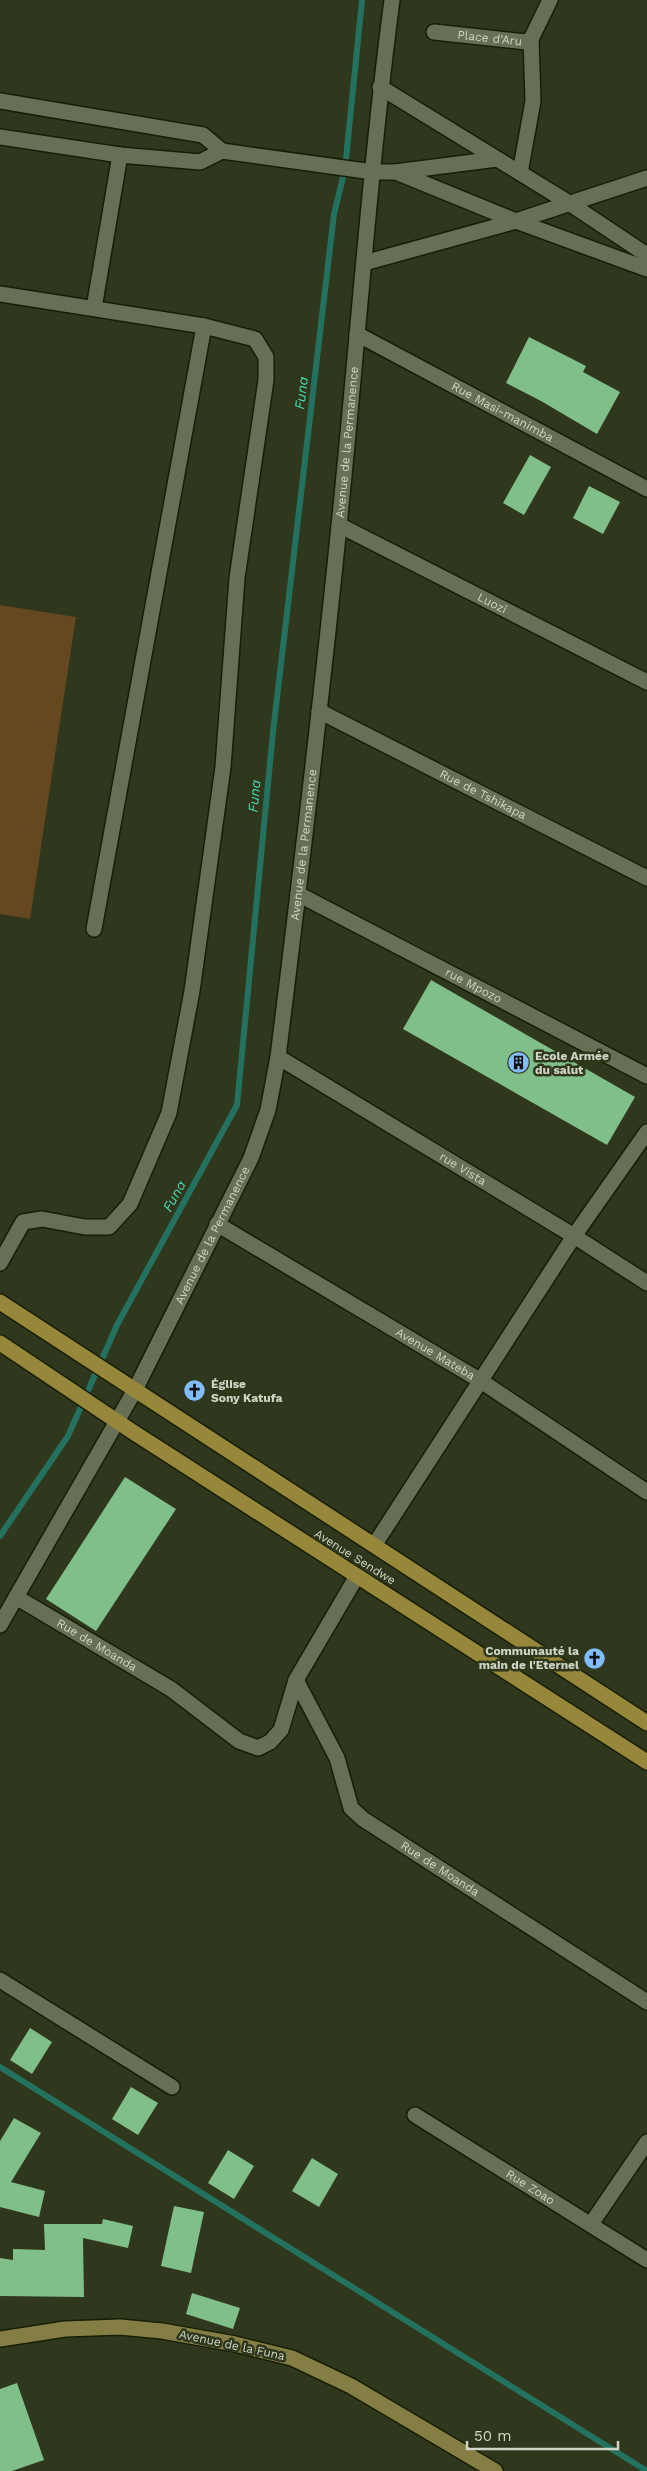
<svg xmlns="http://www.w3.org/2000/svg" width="647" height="2471" font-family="'Work Sans',sans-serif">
<rect width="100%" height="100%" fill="#2f371c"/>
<path fill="#654720" d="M 0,605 L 76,617 L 30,919 L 0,914 Z"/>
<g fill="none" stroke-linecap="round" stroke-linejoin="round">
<g stroke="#24715f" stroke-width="6">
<path d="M 0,1536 L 68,1436 L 117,1325 L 237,1105 L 273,732 L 334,214 L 345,169 L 362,0"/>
<path d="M 0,2067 L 647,2471"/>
</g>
</g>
<g fill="#80bf8a">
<path d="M 529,337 L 586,366 L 583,372 L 620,392 L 597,434 L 541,401 L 506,383 Z"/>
<path d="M 530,455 L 551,467 L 524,515 L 503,503 Z"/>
<path d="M 589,486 L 620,502 L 603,534 L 573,518 Z"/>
<path d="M 431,980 L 635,1097 L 607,1145 L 403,1029 Z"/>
<path d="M 125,1477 L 176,1509 L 96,1631 L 46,1599 Z"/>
<path d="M 30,2028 L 52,2042 L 32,2074 L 10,2060 Z"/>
<path d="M 131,2087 L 158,2103 L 138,2135 L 112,2119 Z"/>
<path d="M 14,2118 L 41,2133 L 11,2182 L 45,2191 L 39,2217 L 0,2207 L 0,2141 Z"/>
<path d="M 228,2150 L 254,2166 L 234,2199 L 208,2183 Z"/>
<path d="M 312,2158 L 338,2174 L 319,2207 L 292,2191 Z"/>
<path d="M 174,2206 L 204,2212 L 191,2273 L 161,2266 Z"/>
<path d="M 103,2219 L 133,2226 L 128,2248 L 83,2238 L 84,2297 L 0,2296 L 0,2258 L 13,2260 L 13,2249 L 45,2250 L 44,2224 L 102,2224 Z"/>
<path d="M 192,2293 L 240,2308 L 233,2329 L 186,2314 Z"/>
<path d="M 17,2383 L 44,2460 L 12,2471 L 0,2471 L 0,2389 Z"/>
</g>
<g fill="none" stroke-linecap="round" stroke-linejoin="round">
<defs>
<g id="minor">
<path id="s1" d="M 434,32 L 526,42 L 531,39 L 550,0"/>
<path d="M 380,87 L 569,203 L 647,255"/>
<path d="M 0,101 L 203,135 L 222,151 L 200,162 L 120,155 L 0,137"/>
<path d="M 222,151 L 373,172 L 395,172 L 497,159"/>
<path d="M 396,172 L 516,221 L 647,269"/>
<path d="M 520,173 L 533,101 L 531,39"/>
<path d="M 364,263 L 516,221 L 647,178"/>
<path d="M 0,294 L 204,326 L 255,339 L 266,357 L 266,380 L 237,578 L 223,767 L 192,991 L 169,1113 L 130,1204 L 109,1227 L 85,1227 L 42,1219 L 23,1222 L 0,1263"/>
<path d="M 94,308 L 120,155"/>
<path id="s2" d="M 357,334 L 647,489"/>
<path id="s3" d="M 339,525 L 647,682"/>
<path id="s4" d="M 319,711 L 647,878"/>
<path id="s5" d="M 298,894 L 647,1076"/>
<path d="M 94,929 L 204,326"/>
<path id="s6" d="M 278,1057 L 574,1236 L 647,1283"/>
<path id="s7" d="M 217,1224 L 481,1381 L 647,1492"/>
<path d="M 375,1544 L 574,1236 L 647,1132"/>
<path id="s8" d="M 16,1597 L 171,1689 L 239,1741 L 258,1748 L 270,1742 L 281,1730 L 296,1680 L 357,1576"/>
<path id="s9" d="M 0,1625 L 135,1390 L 251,1158 L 268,1110 L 278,1057 C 300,880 321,704 339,526 C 357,351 369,175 392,0"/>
<path id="s10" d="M 296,1680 L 337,1758 L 351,1808 L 363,1819 L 647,2002"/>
<path d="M 0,1980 L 172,2087"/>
<path id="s11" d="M 415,2115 L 647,2260"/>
<path d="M 591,2224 L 647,2142"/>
</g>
<path id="major" d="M 0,2339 L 65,2329 L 120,2327 L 162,2331 L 235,2344 L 292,2358 L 351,2386 L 495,2471"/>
<g id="highway">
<path d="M 0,1302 L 647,1723"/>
<path d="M 0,1343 L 133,1432 L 647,1762"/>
</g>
</defs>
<use href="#minor" stroke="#171e05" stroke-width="18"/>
<use href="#major" stroke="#171e05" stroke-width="18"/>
<use href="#highway" stroke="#171e05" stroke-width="18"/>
<use href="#minor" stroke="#677054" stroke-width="15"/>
<use href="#major" stroke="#847e44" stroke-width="15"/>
<use href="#highway" stroke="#97873a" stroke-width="15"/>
</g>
<defs>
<symbol id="building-disc" viewBox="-11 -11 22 22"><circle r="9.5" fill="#83bcfb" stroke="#2f371c"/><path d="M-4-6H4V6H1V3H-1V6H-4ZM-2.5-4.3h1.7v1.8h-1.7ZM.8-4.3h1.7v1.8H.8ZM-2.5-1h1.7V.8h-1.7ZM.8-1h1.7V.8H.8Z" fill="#111"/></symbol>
<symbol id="church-disc" viewBox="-11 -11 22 22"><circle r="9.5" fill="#83bcfb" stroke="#2f371c"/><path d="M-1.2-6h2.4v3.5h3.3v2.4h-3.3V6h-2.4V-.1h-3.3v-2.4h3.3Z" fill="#111"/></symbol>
</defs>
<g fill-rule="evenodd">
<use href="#building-disc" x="506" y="1050" width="25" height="25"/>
<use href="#church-disc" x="182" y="1378" width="25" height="25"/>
<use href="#church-disc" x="582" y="1646" width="25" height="25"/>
</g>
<g text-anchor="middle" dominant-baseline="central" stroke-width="5" stroke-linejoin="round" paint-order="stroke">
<g font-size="12" fill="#d0d6c6" stroke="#2f371c">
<text stroke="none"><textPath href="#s1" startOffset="56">Place d'Aru</textPath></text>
<text stroke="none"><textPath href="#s2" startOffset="165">Rue Masi-manimba</textPath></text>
<text stroke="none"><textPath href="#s9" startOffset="1254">Avenue de la Permanence</textPath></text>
<text stroke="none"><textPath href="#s3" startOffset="172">Luozi</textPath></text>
<text stroke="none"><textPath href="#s4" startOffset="184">Rue de Tshikapa</textPath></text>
<text stroke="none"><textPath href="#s9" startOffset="849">Avenue de la Permanence</textPath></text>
<text stroke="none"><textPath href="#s5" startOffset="198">rue Mpozo</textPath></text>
<text stroke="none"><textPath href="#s6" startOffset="216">rue Vista</textPath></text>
<text stroke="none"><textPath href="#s9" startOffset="444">Avenue de la Permanence</textPath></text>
<text stroke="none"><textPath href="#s7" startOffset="254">Avenue Mateba</textPath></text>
<text transform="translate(355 1557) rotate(32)">Avenue Sendwe</text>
<text stroke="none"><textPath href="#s8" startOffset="94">Rue de Moanda</textPath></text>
<text stroke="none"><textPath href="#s10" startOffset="248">Rue de Moanda</textPath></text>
<text stroke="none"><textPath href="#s11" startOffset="136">Rue Zoao</textPath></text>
<text transform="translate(232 2345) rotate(12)">Avenue de la Funa</text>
</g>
<g font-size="12" font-weight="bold" fill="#d0d6c6" stroke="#2f371c" text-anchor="start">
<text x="535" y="1056">Ecole Armée<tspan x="535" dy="14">du salut</tspan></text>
<text x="211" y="1384">Église<tspan x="211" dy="14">Sony Katufa</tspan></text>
<text x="579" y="1651" text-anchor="end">Communauté la<tspan x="579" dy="14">main de l'Eternel</tspan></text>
</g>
<g font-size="14" font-style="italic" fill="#4ad9b8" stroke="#2f371c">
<text transform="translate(301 393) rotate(-83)">Funa</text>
<text transform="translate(254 796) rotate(-85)">Funa</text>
<text transform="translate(174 1196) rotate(-61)">Funa</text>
</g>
</g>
<path d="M467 2441v8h151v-8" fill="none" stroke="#d0d6c6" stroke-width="2.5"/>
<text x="474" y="2441" font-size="15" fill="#d0d6c6" stroke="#2f371c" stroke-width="4" paint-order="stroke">50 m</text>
</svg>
